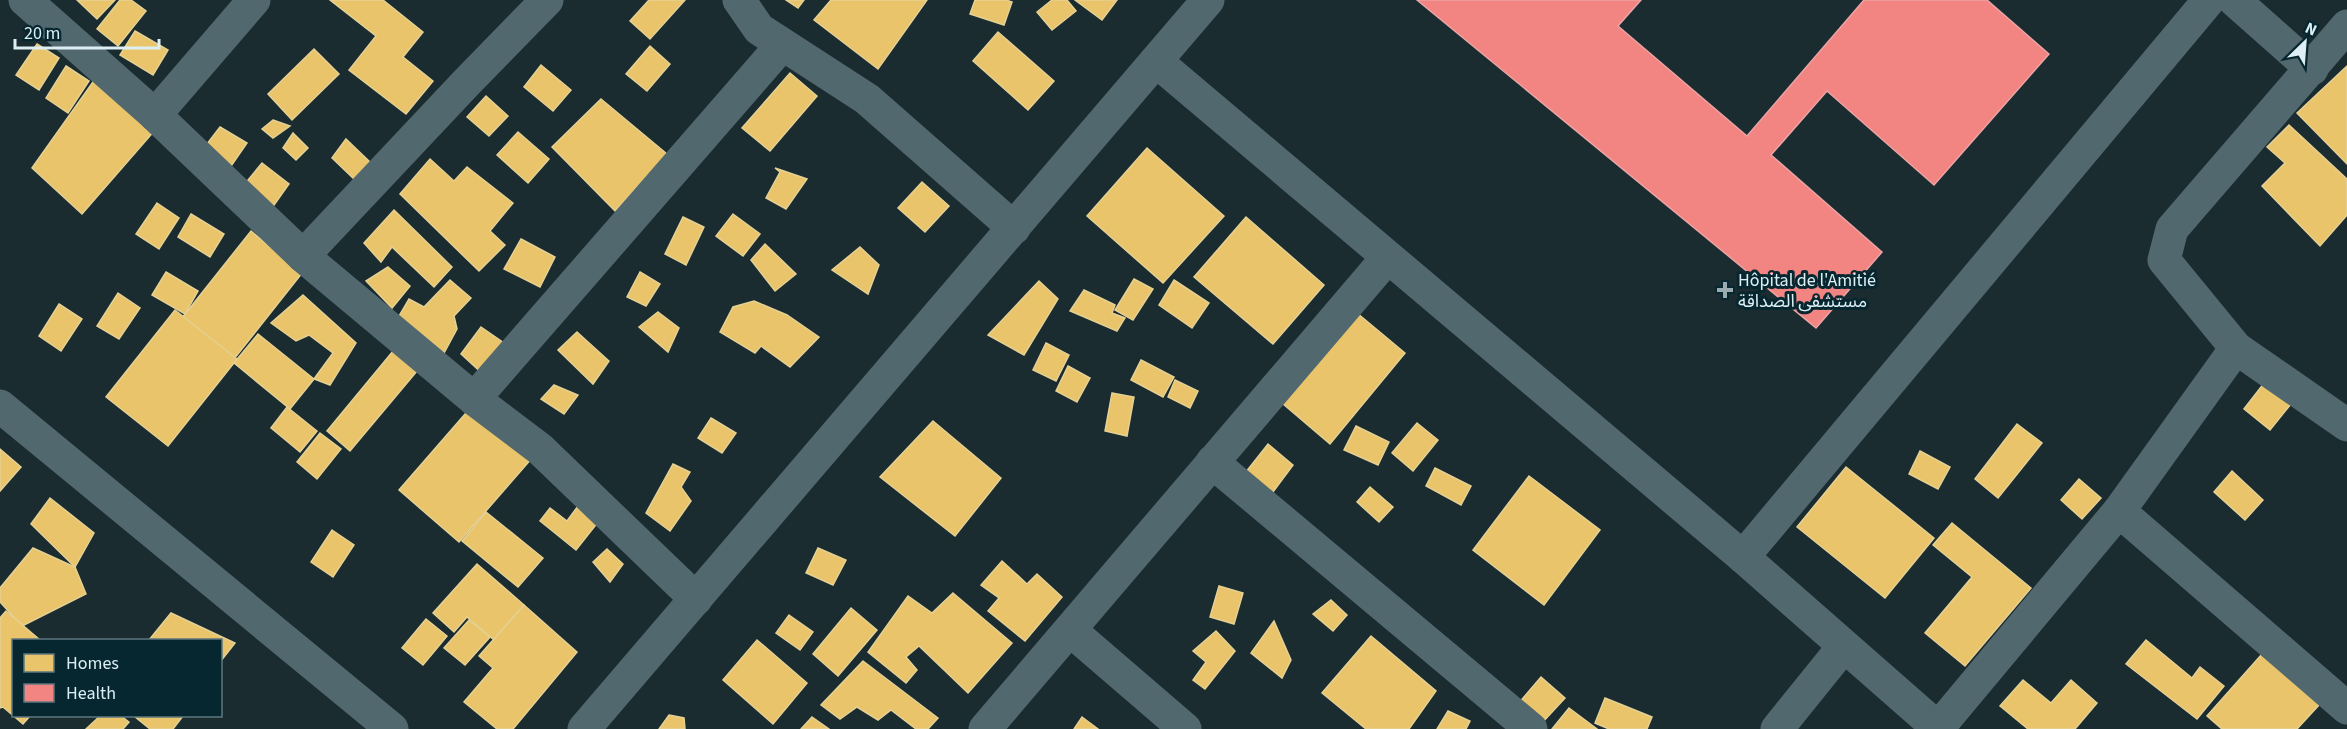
<svg xmlns="http://www.w3.org/2000/svg" width="2347" height="729" font-family="'Source Sans 3','Noto Sans Arabic',sans-serif">
<rect width="100%" height="100%" fill="#1b2c31"/>
<g fill="#e9c46a" stroke="#e5d193" stroke-width="1.5">
<path d="M 77,0 L 115,0 L 97,19 Z"/>
<path d="M 120,0 L 131,0 L 146,11 L 118,46 L 97,29 Z"/>
<path d="M 330,0 L 383,0 L 423,32 L 403,57 L 433,81 L 406,114 L 349,70 L 376,36 Z"/>
<path d="M 649,0 L 685,0 L 650,39 L 630,21 Z"/>
<path d="M 786,0 L 804,0 L 798,8 Z"/>
<path d="M 831,0 L 927,0 L 878,69 L 814,20 Z"/>
<path d="M 975,0 L 1006,0 L 1012,2 L 1004,25 L 970,14 Z"/>
<path d="M 1052,0 L 1067,0 L 1076,11 L 1052,30 L 1037,12 Z"/>
<path d="M 1075,0 L 1117,0 L 1102,20 Z"/>
<path d="M 135,31 L 168,50 L 153,75 L 120,55 Z"/>
<path d="M 998,32 L 1054,81 L 1028,110 L 973,61 Z"/>
<path d="M 37,44 L 59,58 L 39,90 L 16,75 Z"/>
<path d="M 650,46 L 670,64 L 647,91 L 626,74 Z"/>
<path d="M 314,49 L 339,74 L 292,120 L 268,94 Z"/>
<path d="M 541,65 L 571,90 L 553,111 L 524,87 Z"/>
<path d="M 66,66 L 89,81 L 68,113 L 46,98 Z"/>
<path d="M 2347,66 L 2347,164 L 2297,113 Z"/>
<path d="M 790,73 L 817,96 L 770,151 L 742,128 Z"/>
<path d="M 95,79 L 155,130 L 82,214 L 32,168 Z"/>
<path d="M 486,96 L 508,116 L 489,136 L 467,117 Z"/>
<path d="M 601,99 L 667,154 L 615,211 L 552,147 Z"/>
<path d="M 273,120 L 290,126 L 273,138 L 262,129 Z"/>
<path d="M 2289,125 L 2347,179 L 2347,215 L 2320,246 L 2262,186 L 2285,163 L 2267,147 Z"/>
<path d="M 220,127 L 247,143 L 231,166 L 207,144 Z"/>
<path d="M 518,132 L 549,159 L 528,183 L 497,155 Z"/>
<path d="M 293,133 L 308,148 L 296,160 L 283,148 Z"/>
<path d="M 346,139 L 371,163 L 355,180 L 332,158 Z"/>
<path d="M 1147,148 L 1224,216 L 1163,283 L 1087,216 Z"/>
<path d="M 430,159 L 454,181 L 467,167 L 513,203 L 490,231 L 505,245 L 479,271 L 400,194 Z"/>
<path d="M 262,163 L 289,184 L 272,208 L 244,185 Z"/>
<path d="M 775,168 L 807,179 L 786,209 L 766,198 L 780,172 Z"/>
<path d="M 922,182 L 949,206 L 925,232 L 898,208 Z"/>
<path d="M 157,203 L 179,218 L 159,249 L 136,234 Z"/>
<path d="M 394,210 L 452,267 L 434,287 L 392,247 L 381,262 L 364,243 Z"/>
<path d="M 191,214 L 224,234 L 210,257 L 178,237 Z"/>
<path d="M 733,214 L 760,234 L 743,256 L 716,236 Z"/>
<path d="M 683,217 L 704,227 L 686,265 L 665,254 Z"/>
<path d="M 1246,217 L 1324,285 L 1273,344 L 1194,277 Z"/>
<path d="M 251,231 L 302,273 L 234,359 L 182,318 Z"/>
<path d="M 521,239 L 555,257 L 540,287 L 504,269 Z"/>
<path d="M 765,244 L 796,274 L 775,291 L 751,260 Z"/>
<path d="M 860,247 L 879,265 L 868,294 L 832,270 Z"/>
<path d="M 388,267 L 410,286 L 392,308 L 366,281 Z"/>
<path d="M 166,272 L 198,291 L 185,314 L 152,295 Z"/>
<path d="M 640,272 L 660,284 L 646,306 L 627,297 Z"/>
<path d="M 1134,279 L 1153,289 L 1133,320 L 1115,310 Z"/>
<path d="M 450,280 L 471,298 L 454,316 L 457,329 L 444,353 L 399,316 L 409,299 L 424,307 Z"/>
<path d="M 1174,280 L 1209,303 L 1192,328 L 1159,305 Z"/>
<path d="M 1039,281 L 1058,299 L 1024,355 L 988,335 Z"/>
<path d="M 1084,290 L 1115,305 L 1112,313 L 1125,318 L 1117,331 L 1070,311 Z"/>
<path d="M 118,293 L 140,308 L 119,339 L 97,326 Z"/>
<path d="M 303,295 L 356,343 L 330,385 L 314,379 L 333,353 L 309,335 L 296,341 L 271,323 Z"/>
<path d="M 754,301 L 787,315 L 819,337 L 790,367 L 761,346 L 755,353 L 720,332 L 733,307 Z"/>
<path d="M 59,304 L 82,319 L 61,351 L 39,336 Z"/>
<path d="M 1351,308 L 1405,353 L 1330,444 L 1276,398 Z"/>
<path d="M 175,310 L 237,359 L 168,446 L 106,397 Z"/>
<path d="M 658,312 L 679,328 L 668,352 L 639,327 Z"/>
<path d="M 481,327 L 504,343 L 484,375 L 461,354 Z"/>
<path d="M 577,332 L 609,361 L 593,384 L 558,350 Z"/>
<path d="M 258,334 L 314,379 L 290,409 L 234,363 Z"/>
<path d="M 1046,343 L 1069,355 L 1056,381 L 1033,370 Z"/>
<path d="M 398,345 L 422,365 L 350,451 L 327,431 Z"/>
<path d="M 1141,360 L 1174,377 L 1163,397 L 1131,380 Z"/>
<path d="M 1068,366 L 1090,378 L 1077,402 L 1056,391 Z"/>
<path d="M 2268,378 L 2295,399 L 2270,430 L 2244,409 Z"/>
<path d="M 1175,380 L 1198,391 L 1190,408 L 1168,397 Z"/>
<path d="M 554,385 L 578,395 L 564,414 L 541,399 Z"/>
<path d="M 1112,393 L 1134,397 L 1127,436 L 1105,431 Z"/>
<path d="M 472,406 L 532,458 L 459,542 L 399,490 Z"/>
<path d="M 287,407 L 317,431 L 300,452 L 271,428 Z"/>
<path d="M 711,418 L 736,433 L 722,453 L 698,438 Z"/>
<path d="M 933,421 L 1001,478 L 955,536 L 880,477 Z"/>
<path d="M 1417,423 L 1438,440 L 1413,471 L 1392,453 Z"/>
<path d="M 2017,424 L 2042,443 L 1998,498 L 1975,479 Z"/>
<path d="M 1356,426 L 1389,442 L 1378,465 L 1344,450 Z"/>
<path d="M 320,433 L 341,449 L 317,479 L 297,462 Z"/>
<path d="M 1268,444 L 1293,465 L 1267,500 L 1242,477 Z"/>
<path d="M 0,449 L 21,467 L 0,491 Z"/>
<path d="M 1920,451 L 1950,467 L 1938,489 L 1909,474 Z"/>
<path d="M 673,464 L 690,472 L 681,487 L 691,501 L 670,531 L 646,513 Z"/>
<path d="M 1846,467 L 1934,538 L 1885,598 L 1797,527 Z"/>
<path d="M 1435,468 L 1471,486 L 1461,505 L 1426,486 Z"/>
<path d="M 2232,471 L 2263,500 L 2245,520 L 2214,492 Z"/>
<path d="M 1529,476 L 1600,530 L 1544,605 L 1473,550 Z"/>
<path d="M 2079,479 L 2101,498 L 2082,519 L 2061,500 Z"/>
<path d="M 1370,487 L 1393,507 L 1379,522 L 1357,502 Z"/>
<path d="M 50,498 L 94,533 L 75,567 L 31,524 Z"/>
<path d="M 578,506 L 598,522 L 576,550 L 540,521 L 550,508 L 567,521 Z"/>
<path d="M 486,512 L 543,558 L 518,587 L 462,541 Z"/>
<path d="M 1952,523 L 2031,588 L 1965,666 L 1925,633 L 1972,577 L 1933,545 Z"/>
<path d="M 332,530 L 354,545 L 333,577 L 311,562 Z"/>
<path d="M 33,548 L 75,567 L 86,594 L 22,626 L 0,602 L 0,588 Z"/>
<path d="M 818,548 L 846,560 L 833,585 L 806,573 Z"/>
<path d="M 607,549 L 623,564 L 610,582 L 593,562 Z"/>
<path d="M 1002,561 L 1027,584 L 1037,574 L 1062,597 L 1025,641 L 988,611 L 999,598 L 981,585 Z"/>
<path d="M 477,564 L 524,605 L 494,640 L 467,617 L 454,632 L 433,613 Z"/>
<path d="M 1219,586 L 1243,593 L 1234,624 L 1210,617 Z"/>
<path d="M 953,593 L 1012,643 L 968,693 L 919,646 L 906,657 L 917,670 L 906,683 L 868,652 L 908,596 L 932,613 Z"/>
<path d="M 1331,600 L 1347,615 L 1333,631 L 1313,614 Z"/>
<path d="M 524,605 L 577,652 L 513,729 L 497,729 L 464,702 L 493,668 L 479,656 Z"/>
<path d="M 851,608 L 877,630 L 838,676 L 813,654 Z"/>
<path d="M 6,611 L 40,640 L 14,640 L 14,716 L 30,716 L 23,724 L 3,707 L 0,708 L 0,618 Z"/>
<path d="M 171,613 L 235,643 L 220,662 L 220,640 L 149,640 Z"/>
<path d="M 789,615 L 813,632 L 800,650 L 776,633 Z"/>
<path d="M 426,619 L 447,636 L 423,665 L 402,648 Z"/>
<path d="M 469,620 L 490,637 L 465,665 L 444,648 Z"/>
<path d="M 1274,621 L 1291,660 L 1282,678 L 1251,653 Z"/>
<path d="M 1216,631 L 1235,651 L 1205,689 L 1193,680 L 1206,662 L 1193,651 Z"/>
<path d="M 1371,636 L 1436,691 L 1409,729 L 1366,729 L 1322,693 Z"/>
<path d="M 757,640 L 807,683 L 773,724 L 723,680 Z"/>
<path d="M 2146,640 L 2192,678 L 2200,667 L 2224,686 L 2197,719 L 2126,664 Z"/>
<path d="M 2262,654 L 2319,705 L 2297,729 L 2222,729 L 2207,716 Z"/>
<path d="M 863,661 L 938,718 L 928,729 L 916,729 L 891,710 L 878,720 L 857,707 L 840,719 L 821,705 Z"/>
<path d="M 1541,677 L 1565,698 L 1541,724 L 1518,704 Z"/>
<path d="M 2023,680 L 2051,703 L 2071,680 L 2097,703 L 2075,729 L 2028,729 L 2000,706 Z"/>
<path d="M 1605,698 L 1652,717 L 1647,729 L 1609,729 L 1595,723 Z"/>
<path d="M 1569,708 L 1597,729 L 1552,729 Z"/>
<path d="M 1448,711 L 1470,721 L 1466,729 L 1437,729 Z"/>
<path d="M 669,715 L 684,718 L 685,729 L 659,729 Z"/>
<path d="M 100,716 L 121,716 L 129,722 L 123,729 L 86,729 Z"/>
<path d="M 134,716 L 183,716 L 173,729 L 150,729 Z"/>
<path d="M 812,717 L 829,729 L 801,729 Z"/>
<path d="M 1082,717 L 1098,729 L 1074,729 Z"/>
</g>
<path fill="#f28482" stroke="#eca4a4" stroke-width="1.5" d="M 1417,0 L 1641,0 L 1618,26 L 1747,136 L 1864,0 L 1987,0 L 2049,54 L 1934,185 L 1827,91 L 1771,155 L 1882,252 L 1816,328 Z"/>
<g fill="none" stroke-linecap="round" stroke-linejoin="round">
<g stroke="#52686f" stroke-width="33">
<path d="M 25,0 L 155,115 L 303,256 L 474,399 L 540,449 L 696,599"/>
<path d="M 739,0 L 759,29 L 867,99 L 1014,228"/>
<path d="M 2234,0 L 2312,69"/>
<path d="M 2347,26 L 2172,229 L 2164,260 L 2236,348 L 2347,425"/>
<path d="M 1156,61 L 1743,557 L 1939,729"/>
<path d="M 155,115 L 254,0"/>
<path d="M 303,256 L 466,83 L 547,0"/>
<path d="M 474,399 L 782,45"/>
<path d="M 0,406 L 392,729"/>
<path d="M 1212,462 L 1531,729"/>
<path d="M 2119,511 L 2347,708"/>
<path d="M 1743,557 L 2209,0"/>
<path d="M 1070,630 L 1185,729"/>
<path d="M 1938,728 L 2119,511 L 2236,348"/>
<path d="M 584,729 L 1208,0"/>
<path d="M 985,729 L 1387,258"/>
<path d="M 1777,729 L 1844,646"/>
</g>
</g>
<path fill="#99abb0" stroke="#072730" stroke-width="2" d="M1722 281h6v6h6v6h-6v6h-6v-6h-6v-6h6z"/>
<g text-anchor="middle" dominant-baseline="central" stroke-width="6" stroke-linejoin="round" paint-order="stroke">
<g font-size="18" fill="#ddeff4" stroke="#072730" text-anchor="start">
<text x="1738" y="280">Hôpital de l'Amitié<tspan x="1738" dy="21">مستشفى الصداقة</tspan></text>
</g>
</g>
<rect x="12" y="639" width="210" height="78" fill="#072730" stroke="#5d777e" stroke-width="1.5"/>
<rect x="24" y="654" width="30" height="18" fill="#e9c46a" stroke="#5d777e" stroke-width="1.5"/>
<text x="66" y="669" font-size="18" fill="#ddeff4">Homes</text>
<rect x="24" y="684" width="30" height="18" fill="#f28482" stroke="#5d777e" stroke-width="1.5"/>
<text x="66" y="699" font-size="18" fill="#ddeff4">Health</text>
<g transform="translate(2305 42) rotate(25)" stroke="#072730" stroke-width="4.5" paint-order="stroke">
<path d="M0-4.5L10 22L0 15L-10 22Z" fill="#ddeff4"/>
<text y="-9" font-size="16" font-weight="bold" text-anchor="middle" fill="#ddeff4">N</text>
</g>
<path d="M15 39v9h144v-9" fill="none" stroke="#ddeff4" stroke-width="3"/>
<text x="24" y="39" font-size="18" fill="#ddeff4" stroke="#072730" stroke-width="4.5" paint-order="stroke">20 m</text>
</svg>
